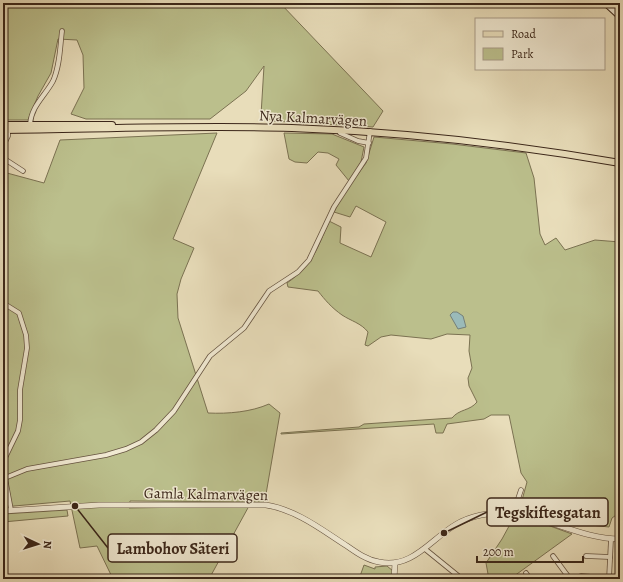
<svg xmlns="http://www.w3.org/2000/svg" width="623" height="582" font-family="Alegreya,serif">
<rect width="100%" height="100%" fill="#e8ddba"/>
<filter id="stains"><feTurbulence type="fractalNoise" baseFrequency=".005" numOctaves="4"/><feColorMatrix values="0 0 0 0 .2 0 0 0 0 .09 0 0 0 0 .02 0 0 0 .5 -.17"/></filter>
<radialGradient id="worn" r=".72"><stop offset=".6" stop-color="#630" stop-opacity="0"/><stop offset="1" stop-color="#630" stop-opacity=".3"/></radialGradient>
<g fill="#bbbf8c" stroke="#7b7252">
<path d="M 3,3 L 280,3 L 383,111 L 373,127 L 273,121 L 261,115 L 264,66 L 246,91 L 210,119 L 86,119 L 71,114 L 84,88 L 83,55 L 77,40 L 58,39 L 51,73 L 38,96 L 28,120 L 3,120 Z"/>
<path d="M 217,133 L 173,239 L 194,248 L 181,279 L 177,294 L 178,318 L 208,413 C 228,414 251,412 269,404 L 280,413 L 265,500 L 263,502 L 130,501 L 129,508 L 249,506 L 209,579 L 113,579 L 97,546 L 80,548 L 70,501 L 3,507 L 3,148 L 7,173 L 44,183 L 60,140 Z"/>
<path d="M 284,133 L 332,134 L 364,147 L 361,162 L 349,181 L 336,165 L 339,159 L 328,153 L 318,152 L 307,163 L 295,162 L 289,159 Z"/>
<path d="M 374,137 L 452,144 L 526,153 L 534,178 L 540,234 L 545,245 L 556,238 L 565,250 L 595,240 L 620,242 L 620,514 L 619,513 L 612,518 L 609,527 L 591,525 L 556,512 L 519,511 L 527,482 L 521,473 L 509,415 L 491,415 L 484,419 L 447,424 L 443,433 L 436,433 L 434,424 L 281,434 L 281,433 L 359,427 L 364,424 L 452,418 C 459,409 470,411 477,402 L 469,386 L 468,378 L 472,368 L 469,351 L 470,335 L 447,334 L 431,339 L 391,335 L 381,337 L 368,346 L 365,345 L 368,332 C 361,323 351,321 342,315 C 332,308 325,300 318,291 L 288,287 L 287,283 C 313,265 317,249 329,221 L 341,227 L 340,243 L 371,257 L 386,222 L 356,206 L 350,217 L 334,212 L 342,196 L 366,163 Z"/>
<path d="M 67,510 L 68,516 L 3,522 L 3,514 Z"/>
<path d="M 514,517 L 539,522 L 572,534 L 510,579 L 492,579 L 488,574 L 486,563 L 502,539 Z"/>
<path d="M 364,565 L 375,569 L 375,567 L 387,566 L 393,571 L 392,575 L 382,576 L 379,579 L 359,579 Z"/>
</g>
<path fill="#9abab9" stroke="#747f79" d="M 453,312 L 457,312 L 463,316 L 466,327 L 458,329 L 450,315 Z"/>
<g fill="none" stroke-linecap="round" stroke-linejoin="round">
<defs>
<g id="minor">
<path d="M 30,125 C 31,106 45,96 53,81 C 60,66 60,47 62,31"/>
<path d="M 340,133 L 358,141 L 369,143"/>
<path d="M 3,146 L 8,136 L 8,130"/>
<path d="M 3,158 L 23,171"/>
<path d="M 3,303 L 19,313 L 26,335 L 27,348 L 20,390 L 20,420 L 18,431 L 3,462"/>
<path d="M 3,465 L 5,478"/>
<path d="M 11,510 L 5,478 L 27,469 L 106,455 L 126,449 L 141,442 L 156,430 L 174,411 L 210,356 L 244,328 L 269,291 L 298,272 L 309,260 L 334,207 L 366,158 L 370,131"/>
<path d="M 513,514 L 521,490"/>
<path d="M 425,549 L 462,579"/>
<path d="M 553,556 L 570,579"/>
<path d="M 586,556 L 610,557"/>
<path d="M 526,573 L 530,579"/>
<path d="M 572,579 L 581,576 L 620,579"/>
<path d="M 609,579 L 611,539"/>
</g>
<g id="tertiary">
<path d="M 3,511 L 99,505 L 266,505 C 297,510 322,530 347,546 C 357,553 367,560 379,562 C 412,569 430,540 455,525 C 463,520 472,517 481,515 C 530,504 572,539 620,539"/>
<path d="M 394,579 L 395,563"/>
</g>
<path id="secondary" d="M 606,3 L 620,16"/>
<g id="primary">
<path d="M 3,125 L 112,125"/>
<path d="M 3,130 C 99,129 196,125 292,128 C 402,132 512,144 620,163"/>
</g>
</defs>
<use href="#minor" stroke="#665441" stroke-width="5.5"/>
<use href="#tertiary" stroke="#665441" stroke-width="6"/>
<use href="#secondary" stroke="#3b2619" stroke-width="8"/>
<use href="#primary" stroke="#3b2619" stroke-width="8"/>
<use href="#minor" stroke="#f0e9d2" stroke-width="4"/>
<use href="#tertiary" stroke="#f0e9d2" stroke-width="5"/>
<use href="#secondary" stroke="#f0e9d2" stroke-width="6"/>
<use href="#primary" stroke="#e8ddba" stroke-width="6"/>
</g>
<g text-anchor="middle" dominant-baseline="central" stroke-width="3" stroke-linejoin="round" paint-order="stroke">
<g font-size="15" fill="#3b2619" stroke="#f0e9d2">
<text transform="translate(313 118) rotate(3)">Nya Kalmarvägen</text>
<text transform="translate(206 494) rotate(1)">Gamla Kalmarvägen</text>
</g>
</g>
<path fill="none" stroke="#3b2619" stroke-width="1.5" d="M444 533L487 512M75 506L108 548"/>
<g fill="#3b2619" stroke="#f0e9d2" stroke-width="1.5">
<circle cx="444" cy="533" r="4"/>
<circle cx="75" cy="506" r="4"/>
</g>
<g fill="#f0e9d2" stroke="#3b2619" stroke-width="1.5">
<rect x="487" y="498" width="121" height="28" rx="4"/>
<rect x="108" y="534" width="129" height="28" rx="4"/>
</g>
<g font-size="16" text-anchor="middle" font-weight="bold" fill="#3b2619">
<text x="548" y="518">Tegskiftesgatan</text>
<text x="173" y="554">Lambohov Säteri</text>
</g>
<rect width="623" height="582" fill="none" stroke="#e8ddba" stroke-width="16"/>
<rect x="4" y="4" width="615" height="574" fill="none" stroke="#3b2619" stroke-width="2"/>
<rect x="8" y="8" width="607" height="566" fill="none" stroke="#3b2619"/>
<rect x="475" y="18" width="130" height="52" fill="#f0e9d2" stroke="#a89b88"/>
<rect x="483" y="31" width="20" height="6" fill="#e8ddba" stroke="#a89b88"/>
<text x="511" y="38" font-size="12" fill="#3b2619">Road</text>
<rect x="483" y="48" width="20" height="12" fill="#bbbf8c" stroke="#a89b88"/>
<text x="511" y="58" font-size="12" fill="#3b2619">Park</text>
<g transform="translate(38 544) rotate(94)" stroke="#f0e9d2" stroke-width="3" paint-order="stroke">
<path d="M0-3L7 15L0 10L-7 15Z" fill="#3b2619"/>
<text y="-6" font-size="11" font-weight="bold" text-anchor="middle" fill="#3b2619">N</text>
</g>
<path d="M477 556v6h106v-6" fill="none" stroke="#3b2619" stroke-width="2"/>
<text x="483" y="556" font-size="12" fill="#3b2619" stroke="#f0e9d2" stroke-width="3" paint-order="stroke">200 m</text>
<rect width="100%" height="100%" filter="url(#stains)"/>
<rect width="100%" height="100%" fill="url(#worn)"/>
</svg>
